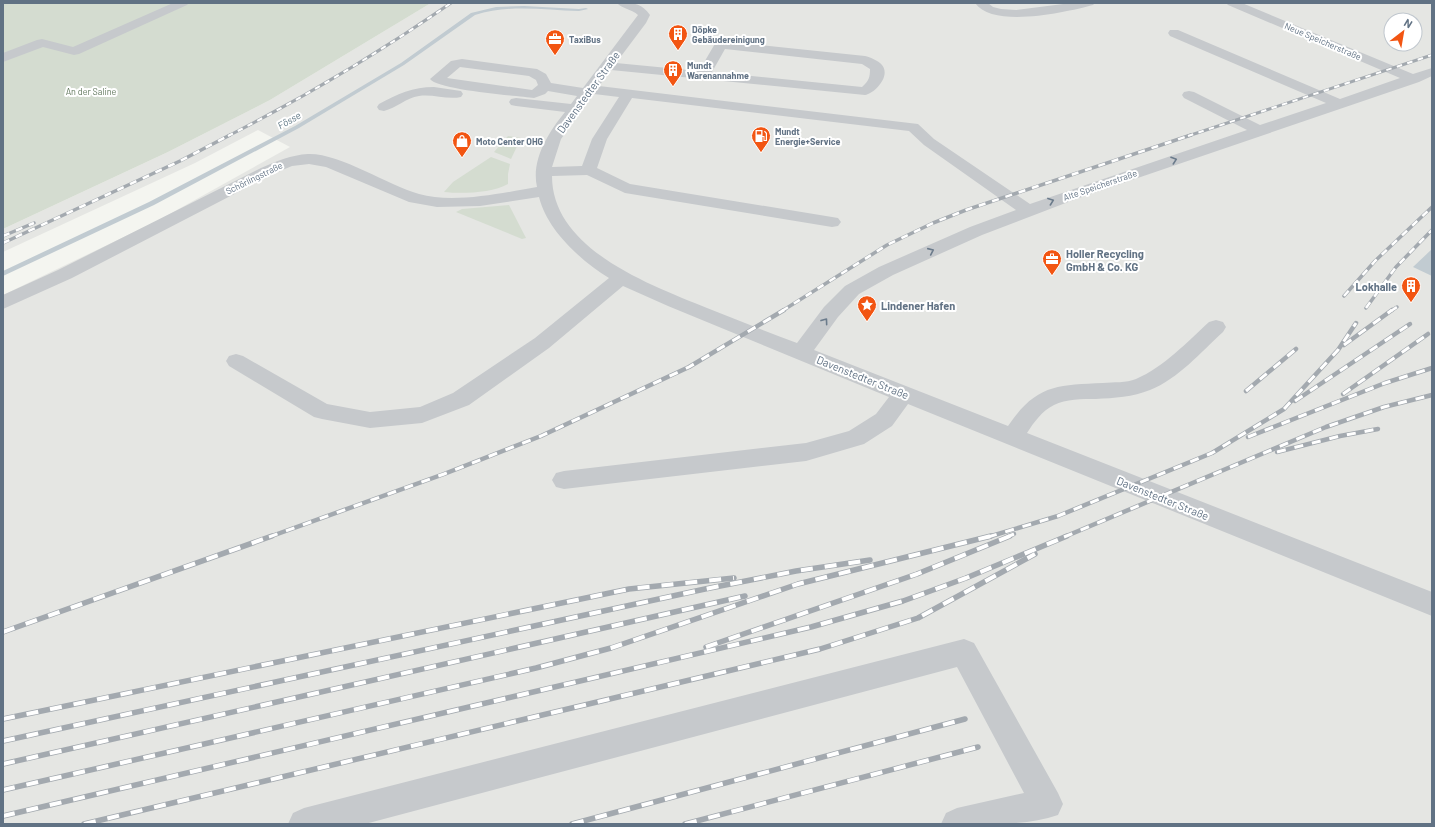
<svg xmlns="http://www.w3.org/2000/svg" width="1435" height="827" font-family="Barlow,sans-serif">
<rect width="100%" height="100%" fill="#f4f5f0"/>
<path fill="#e5e6e3" fill-rule="evenodd" d="M 431,3 L 1432,3 L 1432,824 L 3,824 L 3,295 L 157,221 L 290,147 L 258,130 L 195,163 L 3,252 L 3,229 L 168,152 L 270,100 ZM 1391,20 L 1415,20 L 1415,44 L 1391,44 Z"/>
<g fill="#d4dcd0">
<path d="M 3,3 L 431,3 L 270,100 L 168,152 L 3,229 Z"/>
<path d="M 508,136 L 521,138 L 511,159 L 494,152 Z"/>
<path d="M 491,157 L 510,164 L 508,174 L 508,184 C 492,193 462,194 444,192 L 453,182 Z"/>
<path d="M 509,205 L 526,238 L 522,239 L 456,212 L 462,209 Z"/>
</g>
<path fill="#c1cbd1" d="M 1432,249 L 1432,276 L 1413,267 Z"/>
<g fill="none" stroke-linecap="round" stroke-linejoin="round">
<path fill="#c1cbd1" fill-rule="evenodd" d="M 524,6 L 579,9 L 586,8 L 588,9 L 579,11 C 544,10 508,4 475,15 L 404,65 L 299,128 L 154,205 L 3,276 L 3,271 L 149,202 L 295,126 L 401,63 L 471,13 L 496,7 Z"/>
<g fill="#c6c9cc" fill-rule="evenodd">
<path d="M 173,3 L 189,3 L 187,5 L 79,54 L 74,55 L 43,47 L 3,62 L 3,53 L 37,40 L 42,39 L 73,47 Z"/>
<path d="M 617,3 C 632,3 641,2 650,15 L 646,23 L 616,63 L 699,71 L 716,42 L 721,41 L 865,56 C 870,57 879,61 882,65 C 891,76 875,93 865,95 L 611,70 L 599,86 L 918,124 L 934,139 L 1030,204 L 1247,130 L 1184,98 L 1182,95 L 1184,92 L 1189,91 L 1194,92 L 1260,125 L 1326,103 L 1170,36 L 1168,33 L 1170,30 L 1178,30 L 1340,99 L 1400,78 L 1228,5 L 1226,3 L 1242,3 L 1413,74 L 1432,68 L 1432,76 L 1419,82 L 1076,199 L 982,235 L 893,275 L 859,294 L 838,317 L 814,350 L 1008,426 C 1036,385 1056,385 1103,383 C 1114,382 1126,383 1136,379 C 1164,367 1187,342 1209,322 L 1216,320 L 1223,322 L 1226,327 L 1223,332 C 1201,352 1178,379 1150,390 C 1133,397 1114,398 1096,399 C 1082,399 1066,399 1054,405 C 1042,411 1034,422 1027,433 L 1432,592 L 1432,616 L 908,404 L 892,426 L 864,444 L 806,461 L 564,489 L 556,487 L 552,480 L 556,473 L 564,471 L 806,443 L 849,431 L 876,414 L 889,397 L 668,306 L 623,286 L 549,348 L 469,405 L 422,423 L 370,428 L 322,419 L 314,417 L 229,366 L 226,361 L 229,356 L 236,354 L 243,356 L 327,404 L 370,412 L 420,407 L 453,393 L 535,338 L 609,278 C 581,261 547,230 539,197 L 480,206 L 437,207 L 409,202 L 326,167 L 309,164 L 292,166 L 273,174 L 72,278 L 3,309 L 3,295 L 58,270 L 261,168 C 277,161 291,155 308,154 C 340,153 387,185 419,194 C 453,204 502,193 537,187 C 531,160 548,133 565,112 L 516,106 L 511,105 L 509,102 L 511,99 L 516,98 L 571,104 L 577,96 L 548,91 L 545,94 L 534,98 C 517,96 438,90 430,79 L 451,61 L 462,59 L 537,69 L 546,74 L 551,83 L 583,88 L 638,15 C 632,9 622,9 617,3 ZM 725,49 L 862,64 L 870,69 C 870,77 869,81 862,87 L 712,72 ZM 460,67 L 529,76 L 536,80 L 538,85 L 532,90 L 447,78 ZM 594,94 L 619,97 L 592,139 L 582,166 L 552,167 L 561,139 ZM 632,98 L 909,131 L 924,145 L 1016,210 L 970,227 L 879,267 L 845,286 L 824,307 L 797,343 C 767,332 737,320 707,308 C 651,285 552,250 552,176 L 587,175 L 625,193 L 832,227 L 838,226 L 841,222 L 838,218 L 832,217 L 630,184 L 597,168 L 607,139 Z"/>
<path d="M 975,3 L 988,3 L 993,7 L 1001,9 L 1016,10 L 1071,3 L 1095,3 L 1093,5 C 1067,12 993,29 975,3 Z"/>
<path d="M 434,87 L 461,91 L 463,94 L 461,97 C 448,100 433,94 419,96 C 406,98 396,108 384,111 L 379,110 L 377,107 L 379,104 C 397,94 413,87 434,87 Z"/>
<path d="M 964,639 L 974,643 L 1058,793 L 1063,804 L 1058,815 C 1023,827 979,824 941,824 L 946,813 L 957,808 L 1024,793 L 957,667 L 365,824 L 288,824 L 293,813 L 304,808 Z"/>
</g>
<defs>
<g id="rail-far3">
<path d="M 228,136 C 305,97 380,52 451,3"/>
<path d="M 1188,136 L 1432,55"/>
</g>
<g id="rail-far2">
<path d="M 3,236 L 34,223"/>
<path d="M 3,243 L 180,161 L 230,135"/>
<path d="M 1344,296 L 1375,261 L 1432,207"/>
<path d="M 1366,308 L 1396,267 L 1432,230"/>
<path d="M 782,311 L 887,245 L 933,223 L 966,210 L 1191,135"/>
<path d="M 1391,311 L 1397,307"/>
</g>
<g id="rail-far1">
<path d="M 1344,345 L 1392,310"/>
<path d="M 1246,391 L 1296,349"/>
<path d="M 1343,394 L 1428,334"/>
<path d="M 1295,401 L 1410,324"/>
<path d="M 1248,437 L 1385,383 L 1432,368"/>
<path d="M 1277,452 L 1340,436 L 1378,429"/>
<path d="M 269,537 L 444,474 L 541,436 L 689,367 L 784,310"/>
<path d="M 988,537 L 1058,516 L 1212,453 L 1284,409 L 1338,350 L 1356,323"/>
<path d="M 1007,537 L 1014,534"/>
<path d="M 1064,537 L 1326,427 L 1384,407 L 1432,395"/>
</g>
<g id="rail">
<path d="M 3,632 L 272,536"/>
<path d="M 706,647 L 917,574 L 1010,536"/>
<path d="M 3,719 L 629,589 L 734,578"/>
<path d="M 3,741 L 705,589 L 796,571 L 870,560"/>
<path d="M 3,764 L 745,596"/>
<path d="M 3,790 L 536,668 L 611,648 L 798,584 L 991,536"/>
<path d="M 3,816 L 811,627 L 903,601 L 966,578 L 1067,536"/>
<path d="M 84,824 L 820,649 L 918,618 L 1035,554"/>
<path d="M 572,824 L 965,719"/>
<path d="M 685,824 L 978,747"/>
</g>
</defs>
<use href="#rail-far3" stroke="#a3a9af" stroke-width="3"/>
<use href="#rail-far2" stroke="#a3a9af" stroke-width="3.5"/>
<use href="#rail-far1" stroke="#a3a9af" stroke-width="4.5"/>
<use href="#rail" stroke="#a3a9af" stroke-width="5.5"/>
<use href="#rail-far3" stroke="#fff" stroke-width="2" stroke-dasharray="5.5" stroke-linecap="butt"/>
<use href="#rail-far2" stroke="#fff" stroke-width="2.5" stroke-dasharray="7" stroke-linecap="butt"/>
<use href="#rail-far1" stroke="#fff" stroke-width="3" stroke-dasharray="9" stroke-linecap="butt"/>
<use href="#rail" stroke="#fff" stroke-width="4" stroke-dasharray="12" stroke-linecap="butt"/>
</g>
<defs><path id="oneway-chevron" d="M-2-3.5L2.5 0L-2 3.5" fill="none" stroke-width="1.6" stroke-linecap="round" stroke-linejoin="round"/></defs>
<g stroke="#6b7b8b">
<use href="#oneway-chevron" transform="translate(1174 160) rotate(-19)"/>
<use href="#oneway-chevron" transform="translate(1051 201) rotate(-20)"/>
<use href="#oneway-chevron" transform="translate(931 251) rotate(-24)"/>
<use href="#oneway-chevron" transform="translate(825 321) rotate(-54)"/>
</g>
<defs>
<symbol id="building-pin" viewBox="-11 -11 22 30"><path d="M0 17L-7.5 6A9.5 9.5 0 1 1 7.5 6Z" fill="#f25512" stroke="#fff"/><path d="M-4-6H4V6H1V3H-1V6H-4ZM-2.5-4.3h1.7v1.8h-1.7ZM.8-4.3h1.7v1.8H.8ZM-2.5-1h1.7V.8h-1.7ZM.8-1h1.7V.8H.8Z" fill="#fff"/></symbol>
<symbol id="office-pin" viewBox="-11 -11 22 30"><path d="M0 17L-7.5 6A9.5 9.5 0 1 1 7.5 6Z" fill="#f25512" stroke="#fff"/><path d="M-6-3h4V-5.5h4V-3h4V5H-6ZM-1-4.5V-3h2v-1.5ZM-6 0V1H6V0Z" fill="#fff"/></symbol>
<symbol id="fuel-pin" viewBox="-11 -11 22 30"><path d="M0 17L-7.5 6A9.5 9.5 0 1 1 7.5 6Z" fill="#f25512" stroke="#fff"/><path d="M-5.5-6h7V0h2V4h1.3V-2.5L3-4.5l.8-.8L6-3V5H2.5V1h-1V6h-7ZM-4.2-4.7v3.2H.2V-4.7Z" fill="#fff"/></symbol>
<symbol id="shop-pin" viewBox="-11 -11 22 30"><path d="M0 17L-7.5 6A9.5 9.5 0 1 1 7.5 6Z" fill="#f25512" stroke="#fff"/><path d="M-5-2.5h2.3a2.7 3.5 0 0 1 5.4 0H5L5.5 6h-11ZM-1.5-2.5h3a1.5 2.3 0 0 0-3 0Z" fill="#fff"/></symbol>
<symbol id="sight-pin" viewBox="-11 -11 22 30"><path d="M0 17L-7.5 6A9.5 9.5 0 1 1 7.5 6Z" fill="#f25512" stroke="#fff"/><path d="M0-6L1.8-2.2L6-1.7L2.9 1.2L3.7 5.4L0 3.3L-3.7 5.4L-2.9 1.2L-6-1.7L-1.8-2.2Z" fill="#fff"/></symbol>
</defs>
<g fill-rule="evenodd">
<use href="#building-pin" x="667" y="23" width="22" height="30"/>
<use href="#office-pin" x="544" y="28" width="22" height="30"/>
<use href="#building-pin" x="662" y="59" width="22" height="30"/>
<use href="#fuel-pin" x="750" y="125" width="22" height="30"/>
<use href="#shop-pin" x="451" y="130" width="22" height="30"/>
<use href="#office-pin" x="1041" y="248" width="22" height="30"/>
<use href="#building-pin" x="1400" y="275" width="22" height="30"/>
<use href="#sight-pin" x="856" y="294" width="22" height="30"/>
</g>
<g text-anchor="middle" dominant-baseline="central" stroke-width="4" stroke-linejoin="round" paint-order="stroke">
<g font-size="9" font-weight="bold" fill="#617284" stroke="#fff" text-anchor="start">
<text x="692" y="29">Döpke<tspan x="692" dy="10">Gebäudereinigung</tspan></text>
<text x="569" y="39">TaxiBus</text>
<text x="687" y="65">Mundt<tspan x="687" dy="10">Warenannahme</tspan></text>
<text x="775" y="131">Mundt<tspan x="775" dy="10">Energie+Service</tspan></text>
<text x="476" y="141">Moto Center OHG</text>
</g>
<g font-size="9" fill="#617284" stroke="#fff">
<text transform="translate(1323 41) rotate(23)">Neue Speicherstraße</text>
<text transform="translate(254 178) rotate(-26)">Schörlingstraße</text>
<text transform="translate(1100 185) rotate(-19)">Alte Speicherstraße</text>
</g>
<g font-size="9" fill="#647a60" stroke="#fff">
<text x="91" y="91">An der Saline</text>
</g>
<g font-size="10" font-style="italic" fill="#5c7582" stroke="#fff">
<text transform="translate(289 120) rotate(-30)">Fösse</text>
</g>
<g font-size="11" fill="#617284" stroke="#fff">
<text transform="translate(588 92) rotate(-54)">Davenstedter Straße</text>
<text transform="translate(863 377) rotate(22)">Davenstedter Straße</text>
<text transform="translate(1163 498) rotate(22)">Davenstedter Straße</text>
</g>
<g font-size="11" font-weight="bold" fill="#617284" stroke="#fff" text-anchor="start">
<text x="1066" y="253">Holler Recycling<tspan x="1066" dy="13">GmbH &amp; Co. KG</tspan></text>
<text x="1397" y="286" text-anchor="end">Lokhalle</text>
<text x="881" y="305">Lindener Hafen</text>
</g>
</g>
<rect width="1435" height="827" fill="none" stroke="#617284" stroke-width="8"/>
<g transform="translate(1403 32) rotate(31)"><circle r="19" fill="#ffffff" stroke="#c0c7ce"/>
<path d="M0-3L7 15L0 10L-7 15Z" fill="#f25512"/>
<text y="-6" font-size="11" font-weight="bold" text-anchor="middle" fill="#617284">N</text>
</g>
</svg>
